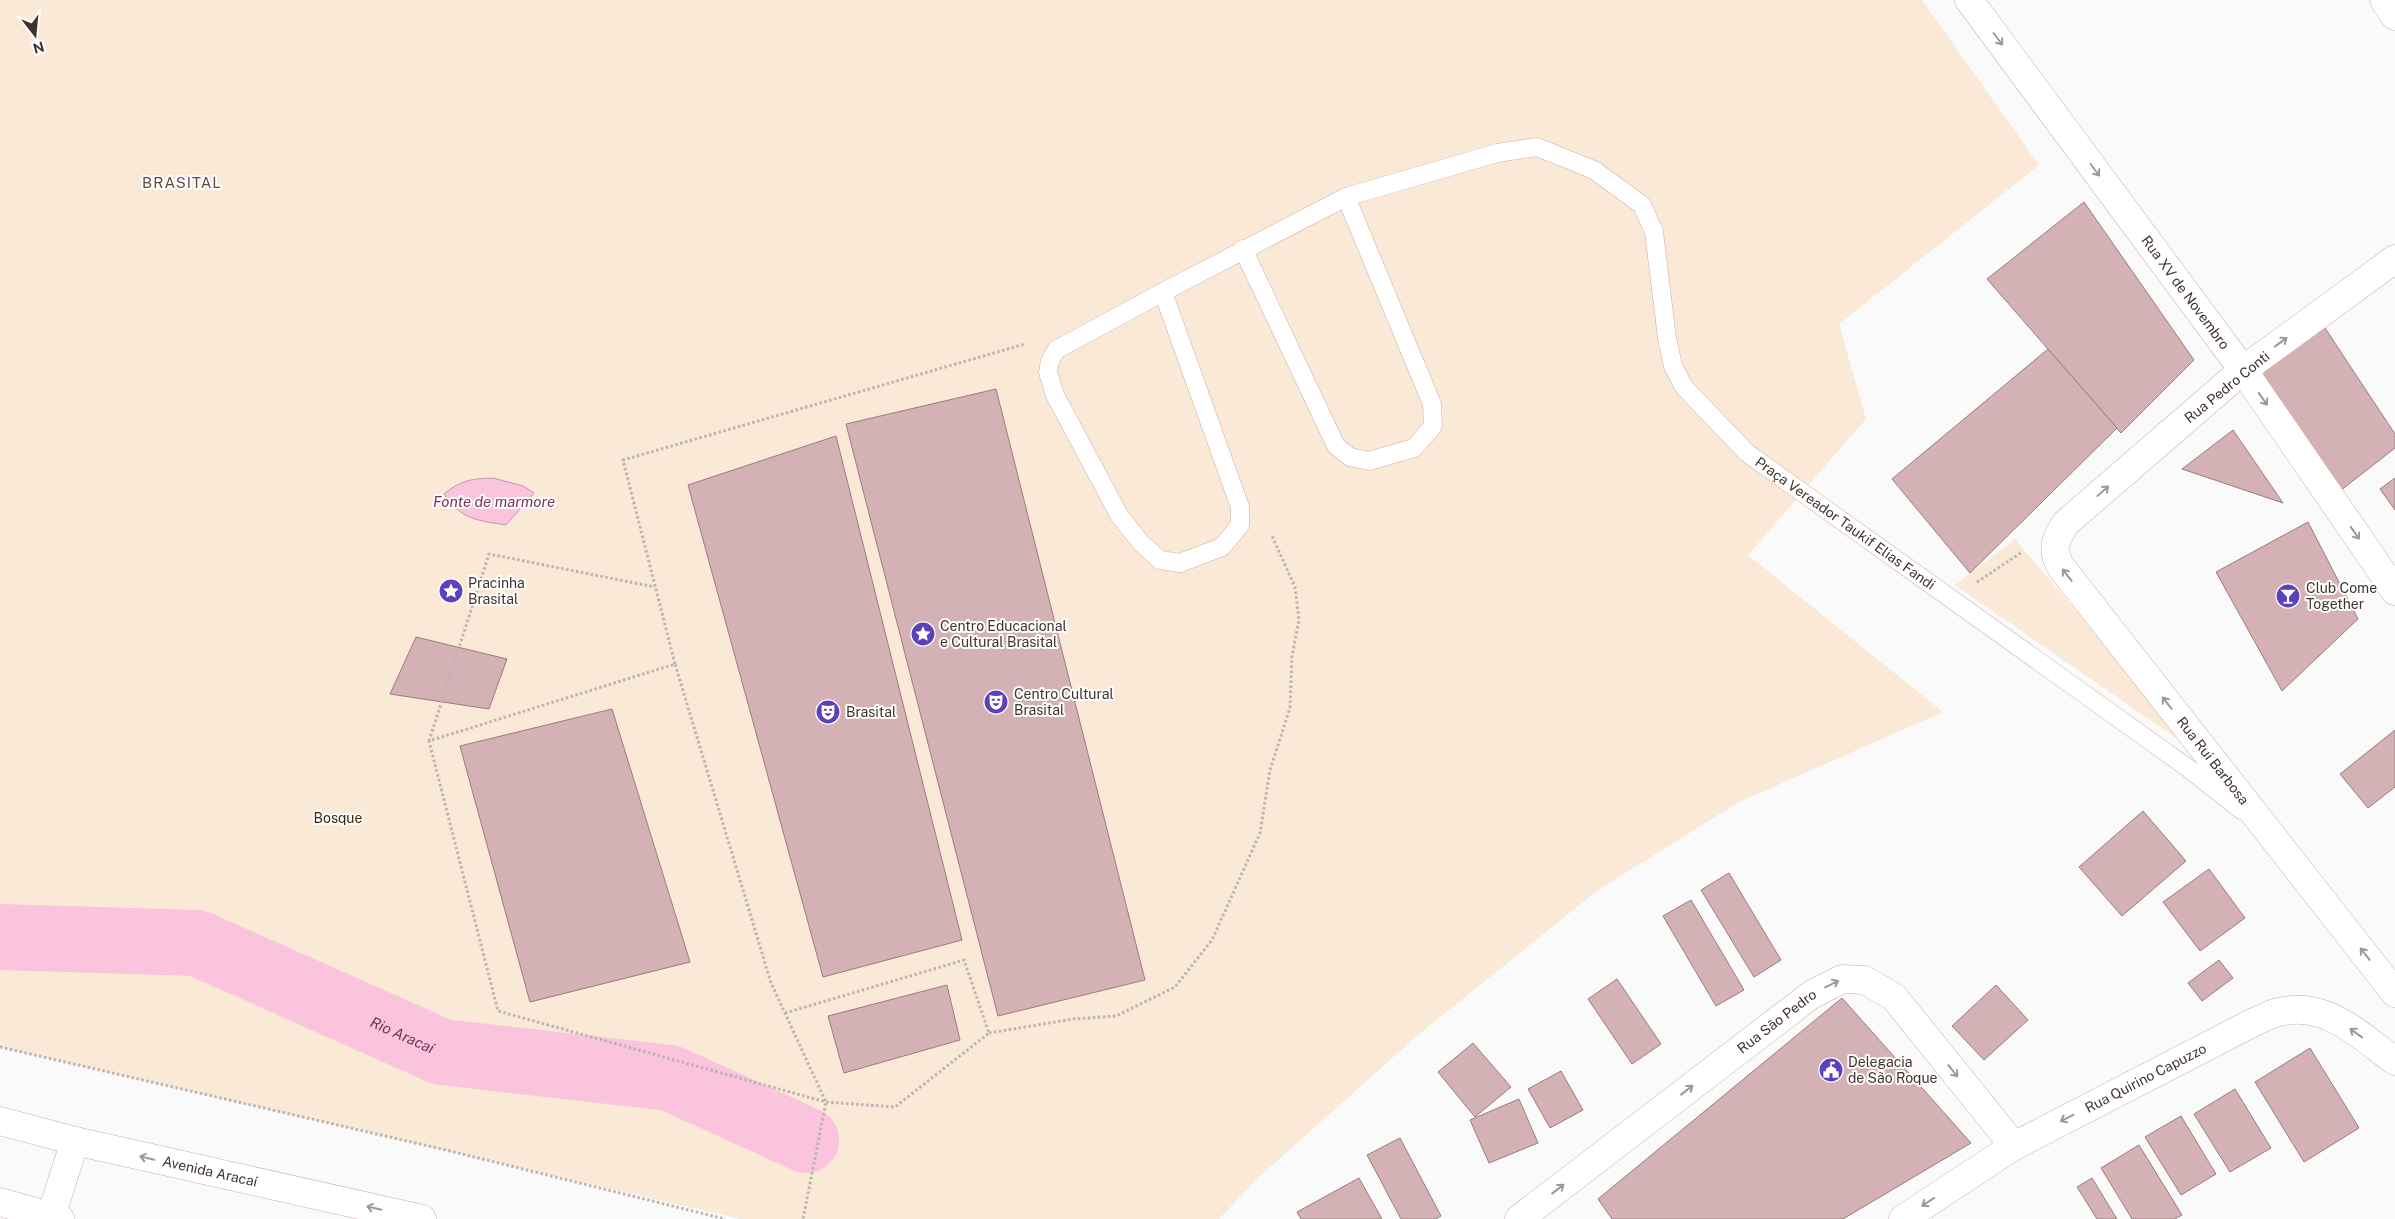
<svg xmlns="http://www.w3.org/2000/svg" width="2395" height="1219" font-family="'Public Sans',sans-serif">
<rect width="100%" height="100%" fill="#fafafa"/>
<g fill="#f9e9d6">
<path d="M 0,0 L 1922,0 L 2039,165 L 1839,324 L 1866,419 L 1748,555 L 1943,712 L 1739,802 L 1598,890 L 1418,1035 L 1261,1175 L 1219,1219 L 740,1219 L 0,1047 Z"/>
<path d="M 2015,539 L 2195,751 L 1955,585 Z"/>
</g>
<path fill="#f9c4dc" stroke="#c298a8" d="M 493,478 L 523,486 L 534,493 L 506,525 C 476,520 462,520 444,494 C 461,480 471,479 493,478 Z"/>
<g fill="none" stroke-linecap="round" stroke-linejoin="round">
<path stroke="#f9c4dc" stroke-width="66" id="s1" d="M 0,937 L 197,943 L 442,1052 L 670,1078 L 806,1140"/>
</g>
<g fill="#d4b1b5" stroke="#9b7b7f">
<path d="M 2084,202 L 2194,360 L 2121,433 L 1987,279 Z"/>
<path d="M 2317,316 L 2395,434 L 2395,448 L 2331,498 L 2243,370 Z"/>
<path d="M 2048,349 L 2117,428 L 1970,573 L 1892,479 Z"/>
<path d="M 996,389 L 1145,980 L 998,1016 L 846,424 Z"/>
<path d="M 2233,430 L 2283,503 L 2182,469 Z"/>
<path d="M 836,436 L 962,940 L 823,977 L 688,485 Z"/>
<path d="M 2395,478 L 2395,510 L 2380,489 Z"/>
<path d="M 2308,522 L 2358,619 L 2282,691 L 2216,572 Z"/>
<path d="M 416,637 L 507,659 L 489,709 L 390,694 Z"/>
<path d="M 612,709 L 690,962 L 530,1002 L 460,746 Z"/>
<path d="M 2395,730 L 2395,787 L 2368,808 L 2340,774 Z"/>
<path d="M 2143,811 L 2186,861 L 2122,916 L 2079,867 Z"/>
<path d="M 2209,869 L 2245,918 L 2200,951 L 2163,902 Z"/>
<path d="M 1729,873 L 1781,960 L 1754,977 L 1701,890 Z"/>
<path d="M 1691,900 L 1744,990 L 1716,1006 L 1663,916 Z"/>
<path d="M 2219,960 L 2233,978 L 2202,1001 L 2188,983 Z"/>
<path d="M 1617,979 L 1661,1044 L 1632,1064 L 1588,999 Z"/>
<path d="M 947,985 L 960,1040 L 844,1073 L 828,1016 Z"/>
<path d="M 1996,985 L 2028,1020 L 1984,1060 L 1952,1026 Z"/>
<path d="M 1842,998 L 1971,1143 L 1843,1219 L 1612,1219 L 1598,1199 Z"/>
<path d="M 1473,1043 L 1511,1087 L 1475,1117 L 1438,1072 Z"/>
<path d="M 2310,1048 L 2359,1128 L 2304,1162 L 2255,1082 Z"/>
<path d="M 1561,1071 L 1583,1110 L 1550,1128 L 1528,1089 Z"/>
<path d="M 2235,1089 L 2271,1148 L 2230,1172 L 2194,1114 Z"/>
<path d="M 1519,1099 L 1538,1143 L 1489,1163 L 1470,1120 Z"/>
<path d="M 2181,1116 L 2216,1174 L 2181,1195 L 2145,1137 Z"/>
<path d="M 1400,1138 L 1441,1216 L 1436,1219 L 1401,1219 L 1367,1155 Z"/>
<path d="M 2139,1145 L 2182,1215 L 2175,1219 L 2132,1219 L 2101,1168 Z"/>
<path d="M 1359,1178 L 1382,1219 L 1301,1219 L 1297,1212 Z"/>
<path d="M 2092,1178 L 2117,1219 L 2097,1219 L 2077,1187 Z"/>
</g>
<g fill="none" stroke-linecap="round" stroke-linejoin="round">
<defs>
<g id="service">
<path d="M 1243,249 L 1336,446 L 1350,457 L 1369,461 L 1414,448 L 1433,426 L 1432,404 L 1346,197"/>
<path id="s2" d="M 1163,292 L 1240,507 L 1240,525 L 1222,547 L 1180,563 L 1160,560 L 1141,543 L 1119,515 L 1055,395 L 1048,372 L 1050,361 L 1056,350 L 1163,292 L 1346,197 L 1497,153 L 1537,147 L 1594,170 L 1642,205 L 1654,232 L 1667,338 L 1673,366 L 1684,387 L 1747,453 L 2188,768 L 2241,810"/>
</g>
<g id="minor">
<path d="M 2384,0 L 2395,16"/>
<path id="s3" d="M 2395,259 L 2243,370 L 2066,523 C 2055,539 2051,550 2061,567 L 2395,993"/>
<path id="s4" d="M 1519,1219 L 1811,995 L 1842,979 L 1864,980 L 1894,997 L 2014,1146"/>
<path id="s5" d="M 1903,1219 L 2014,1146 L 2254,1022 C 2262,1019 2270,1014 2279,1012 C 2326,1000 2360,1036 2395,1061"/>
</g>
<g id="secondary">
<path id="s6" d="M 1969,0 L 2243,370 L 2395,591"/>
<path id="s7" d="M 0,1121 L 75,1141 L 422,1219"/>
<path d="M 0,1202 L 60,1219"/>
<path d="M 51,1216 L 75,1141"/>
</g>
</defs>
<use href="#service" stroke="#cfada6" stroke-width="19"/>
<use href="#minor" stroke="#cfada6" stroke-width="29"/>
<use href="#secondary" stroke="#cfada6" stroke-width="29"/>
<g stroke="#bab5b4" stroke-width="3" stroke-dasharray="2.5 2.5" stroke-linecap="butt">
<path d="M 1977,582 L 2022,552"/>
<path d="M 675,664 L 623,460 L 1025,344"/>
<path d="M 429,741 L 489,554 L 655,587"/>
<path d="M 785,1013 L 964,960 L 989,1033 L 895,1107 L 826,1102 L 498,1011 L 429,741 L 675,664 L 771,983 L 826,1102 L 803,1219"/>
<path d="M 989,1033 L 1073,1019 L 1116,1016 L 1175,987 L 1212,940 L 1260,833 L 1270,770 L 1290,708 L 1292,656 L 1299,620 L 1295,587 L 1272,536"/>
<path d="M 0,1047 L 450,1151 L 725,1219"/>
</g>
<use href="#service" stroke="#fff" stroke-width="18"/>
<use href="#minor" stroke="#fff" stroke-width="28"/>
<use href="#secondary" stroke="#fff" stroke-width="28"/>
</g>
<defs><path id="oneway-shaft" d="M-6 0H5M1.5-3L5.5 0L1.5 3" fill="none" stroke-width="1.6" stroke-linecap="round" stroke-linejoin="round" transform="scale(1.25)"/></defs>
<g stroke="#a09897">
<use href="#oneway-shaft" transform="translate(1998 39) rotate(53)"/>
<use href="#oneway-shaft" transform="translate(2095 170) rotate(53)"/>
<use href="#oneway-shaft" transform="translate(2281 342) rotate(-36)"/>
<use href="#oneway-shaft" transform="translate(2263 399) rotate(55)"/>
<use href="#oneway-shaft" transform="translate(2103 491) rotate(-41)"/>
<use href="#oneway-shaft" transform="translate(2355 533) rotate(55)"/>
<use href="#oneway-shaft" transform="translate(2067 575) rotate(-128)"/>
<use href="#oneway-shaft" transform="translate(2167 703) rotate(-128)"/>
<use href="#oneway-shaft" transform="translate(2365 954) rotate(-128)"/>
<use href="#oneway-shaft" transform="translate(1832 984) rotate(-27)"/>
<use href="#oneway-shaft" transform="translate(2356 1033) rotate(-144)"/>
<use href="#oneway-shaft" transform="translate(1953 1071) rotate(51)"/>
<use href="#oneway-shaft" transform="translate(1687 1090) rotate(-38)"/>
<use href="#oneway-shaft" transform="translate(2067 1118) rotate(153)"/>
<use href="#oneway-shaft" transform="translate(147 1158) rotate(-167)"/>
<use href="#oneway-shaft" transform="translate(1558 1189) rotate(-38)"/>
<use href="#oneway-shaft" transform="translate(1928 1202) rotate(147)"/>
<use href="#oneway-shaft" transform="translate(374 1208) rotate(-167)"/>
</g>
<defs>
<symbol id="sight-disc" viewBox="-11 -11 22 22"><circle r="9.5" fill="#5c42ba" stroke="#fff"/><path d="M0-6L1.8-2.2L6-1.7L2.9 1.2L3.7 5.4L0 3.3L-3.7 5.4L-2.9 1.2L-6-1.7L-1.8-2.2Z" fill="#fff"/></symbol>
<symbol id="bar-disc" viewBox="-11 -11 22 22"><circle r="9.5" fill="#5c42ba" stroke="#fff"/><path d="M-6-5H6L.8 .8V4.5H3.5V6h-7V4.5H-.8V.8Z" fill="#fff"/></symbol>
<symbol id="theatre-disc" viewBox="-11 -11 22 22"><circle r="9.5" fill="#5c42ba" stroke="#fff"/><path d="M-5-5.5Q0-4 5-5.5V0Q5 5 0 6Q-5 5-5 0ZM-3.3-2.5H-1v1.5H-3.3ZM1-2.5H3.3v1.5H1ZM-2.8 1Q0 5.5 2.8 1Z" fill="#fff"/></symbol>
<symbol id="civic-disc" viewBox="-11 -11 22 22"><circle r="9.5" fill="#5c42ba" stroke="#fff"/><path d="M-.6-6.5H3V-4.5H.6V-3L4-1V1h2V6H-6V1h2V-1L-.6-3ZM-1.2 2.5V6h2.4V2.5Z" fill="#fff"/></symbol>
</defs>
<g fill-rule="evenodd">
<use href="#sight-disc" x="437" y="577" width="28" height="28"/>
<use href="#bar-disc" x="2274" y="582" width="28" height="28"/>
<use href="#sight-disc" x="909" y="620" width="28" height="28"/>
<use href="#theatre-disc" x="982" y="688" width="28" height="28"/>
<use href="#theatre-disc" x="814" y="698" width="28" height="28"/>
<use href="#civic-disc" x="1817" y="1056" width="28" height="28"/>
</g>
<g text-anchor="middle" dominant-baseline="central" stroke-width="4" stroke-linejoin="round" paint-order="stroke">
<g font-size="14" fill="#40322f" stroke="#fff">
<text stroke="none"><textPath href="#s6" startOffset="364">Rua XV de Novembro</textPath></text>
<text transform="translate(2227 387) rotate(-39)">Rua Pedro Conti</text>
<text stroke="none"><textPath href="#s2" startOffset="1632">Praça Vereador Taukif Elias Fandi</textPath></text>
<text stroke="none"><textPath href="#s3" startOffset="716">Rua Rui Barbosa</textPath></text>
<text stroke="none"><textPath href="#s4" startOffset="325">Rua São Pedro</textPath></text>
<text stroke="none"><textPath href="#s5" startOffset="281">Rua Quirino Capuzzo</textPath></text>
<text stroke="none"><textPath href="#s7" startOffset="216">Avenida Aracaí</textPath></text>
</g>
<g font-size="14" fill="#40322f" stroke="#fff" text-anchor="start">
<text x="468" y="583">Pracinha<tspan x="468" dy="16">Brasital</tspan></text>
<text x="2306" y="588">Club Come<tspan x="2306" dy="16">Together</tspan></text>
<text x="940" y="626">Centro Educacional<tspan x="940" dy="16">e Cultural Brasital</tspan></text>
<text x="1014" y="694">Centro Cultural<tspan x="1014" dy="16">Brasital</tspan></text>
<text x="846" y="712">Brasital</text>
<text x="1848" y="1062">Delegacia<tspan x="1848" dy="16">de São Roque</tspan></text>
</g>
<g font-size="14" fill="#38260e" stroke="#fff">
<text x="338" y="818">Bosque</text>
</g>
<g font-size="15" letter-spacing="1" fill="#654843" stroke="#fff">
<text x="182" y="182">BRASITAL</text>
</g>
<g font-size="15" font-style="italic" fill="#7c315a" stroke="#fff">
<text x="494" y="501">Fonte de marmore</text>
<text stroke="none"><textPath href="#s1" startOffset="422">Rio Aracaí</textPath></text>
</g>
</g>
<g transform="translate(35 35) rotate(164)" stroke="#ffffff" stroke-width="4" paint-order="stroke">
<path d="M0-4L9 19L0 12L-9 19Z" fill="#40322f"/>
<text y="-8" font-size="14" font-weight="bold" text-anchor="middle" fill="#40322f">N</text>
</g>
</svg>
